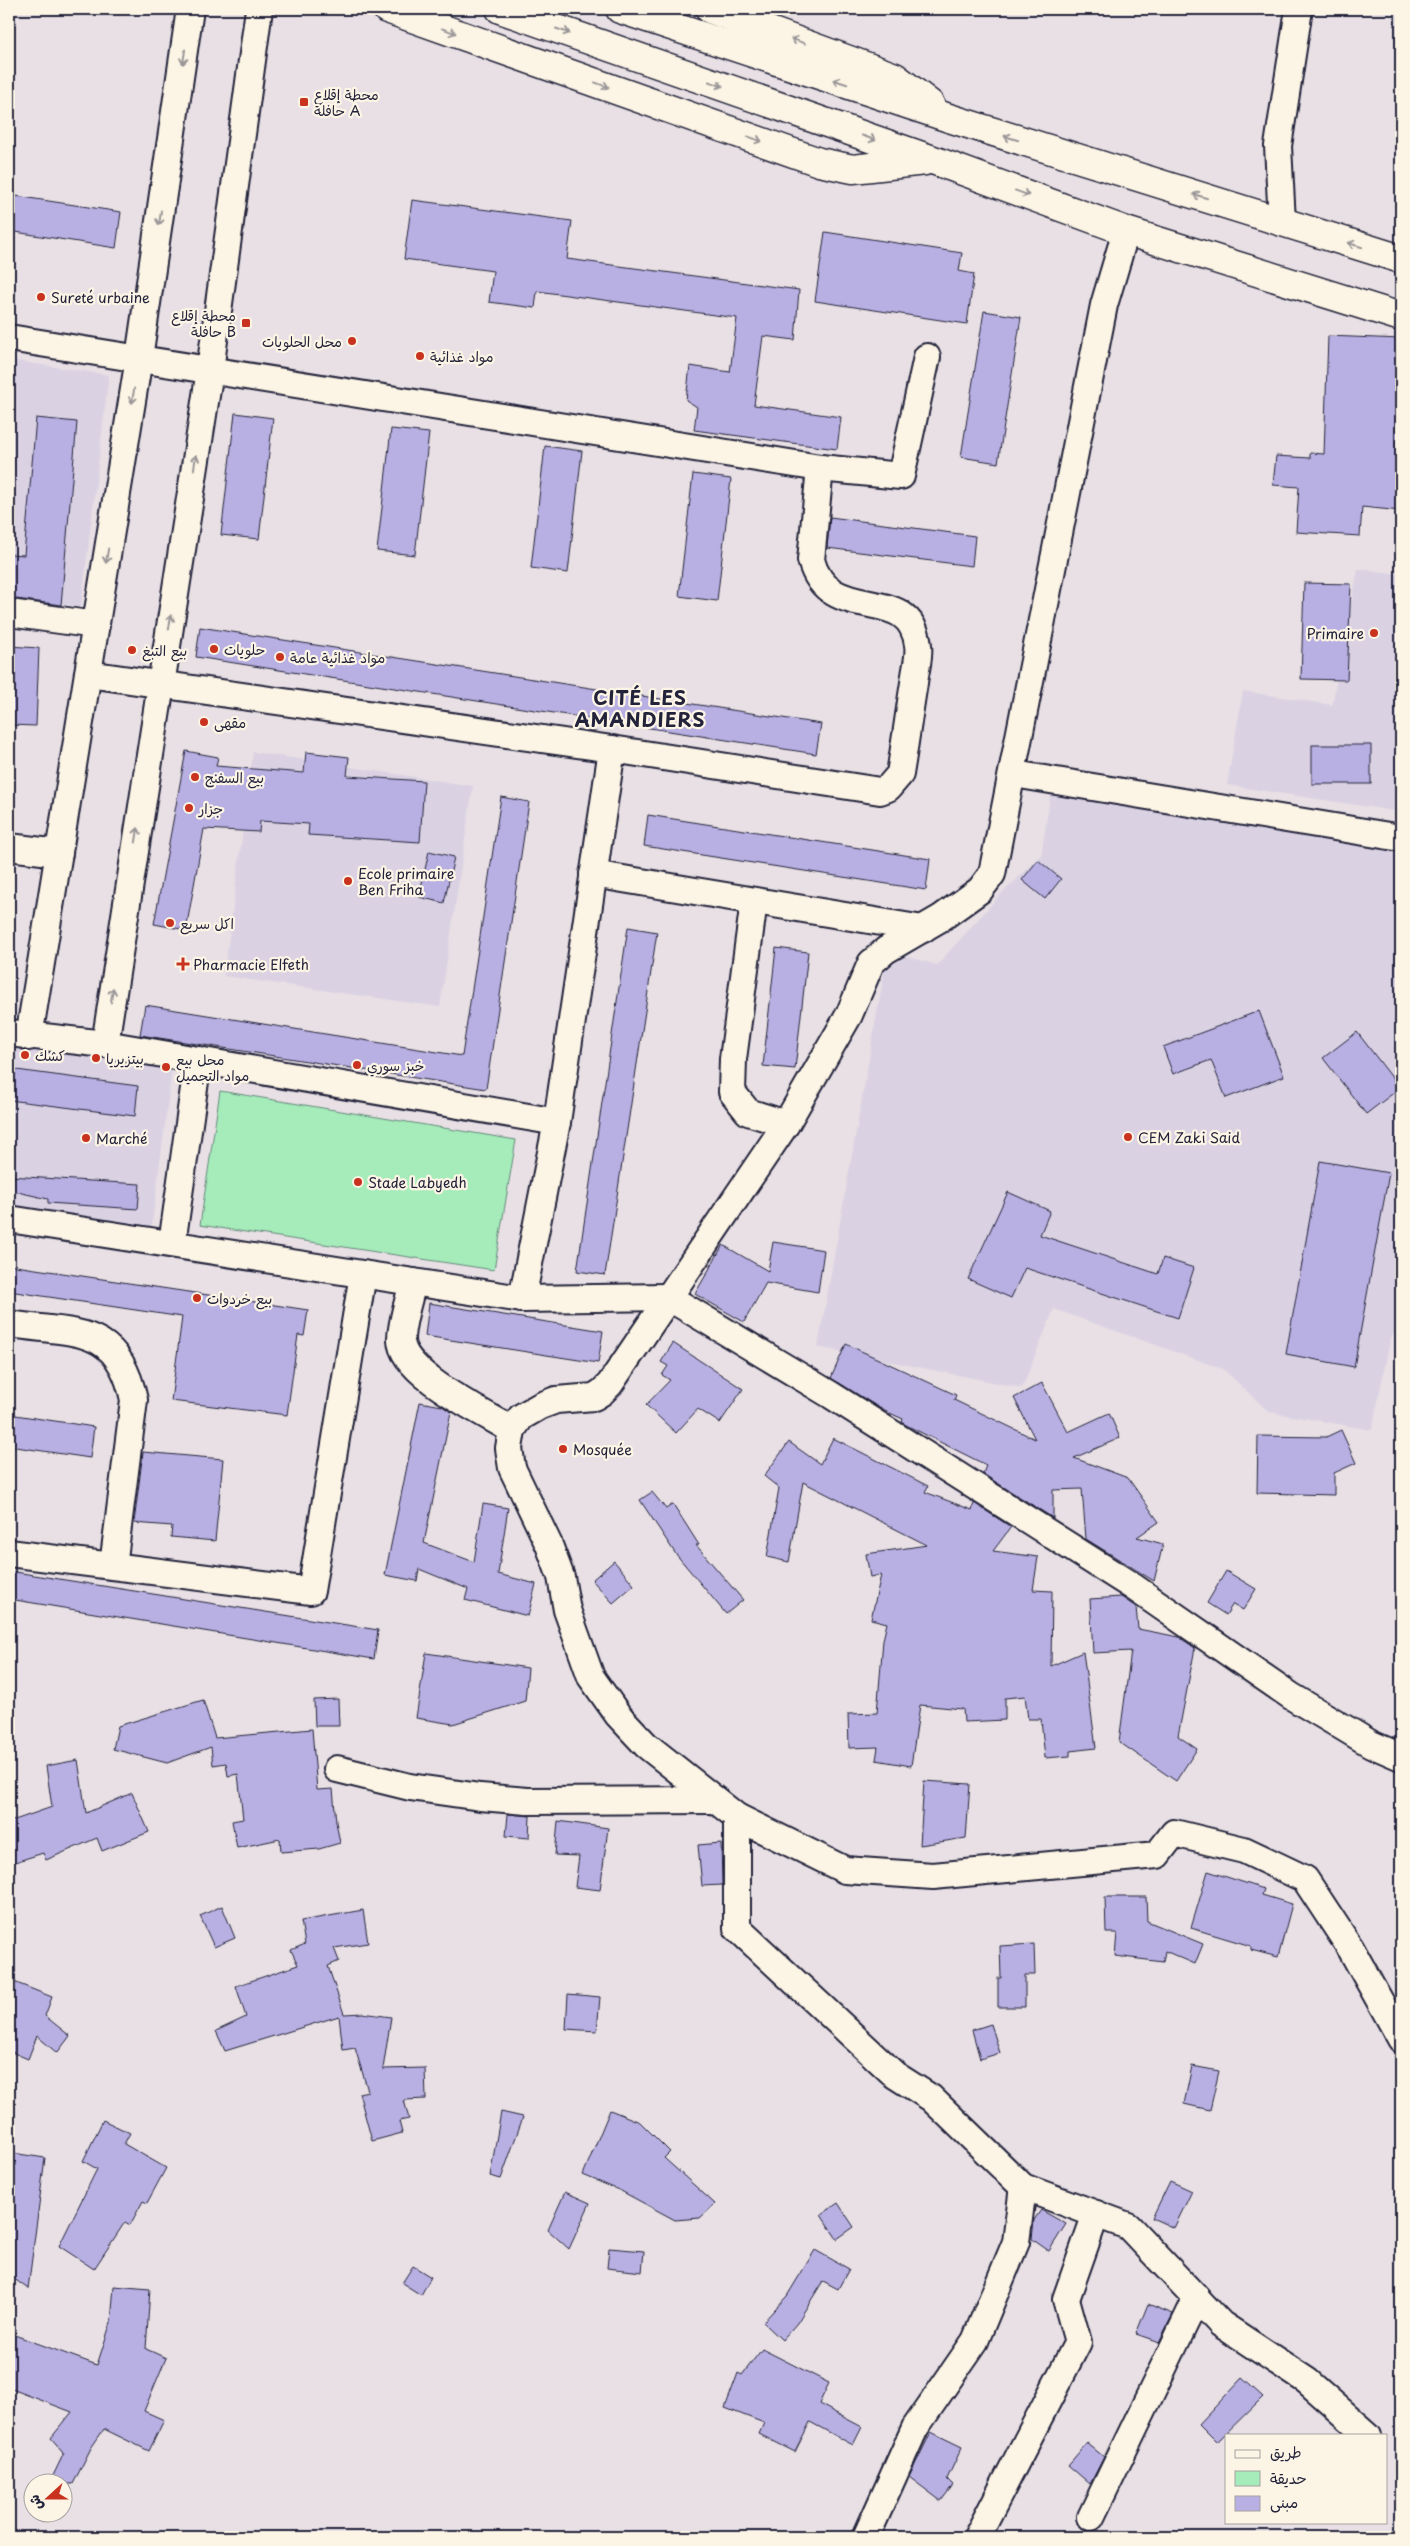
<svg xmlns="http://www.w3.org/2000/svg" width="1410" height="2546" font-family="'Playpen Sans','Playpen Sans Arabic',sans-serif">
<rect width="100%" height="100%" fill="#e8e0e4"/>
<filter id="ink" filterUnits="userSpaceOnUse"><feTurbulence type="fractalNoise" baseFrequency=".02" numOctaves="2"/><feDisplacementMap in="SourceGraphic" scale="10" xChannelSelector="R" yChannelSelector="G"/><feConvolveMatrix kernelMatrix="1 2 1 2 8 2 1 2 1" color-interpolation-filters="sRGB"/></filter>
<g filter="url(#ink)">
<g fill="#dad2e3">
<path d="M 9,360 L 109,375 L 81,607 L 9,597 Z"/>
<path d="M 1358,569 L 1401,574 L 1401,812 L 1227,785 L 1243,691 L 1332,705 Z"/>
<path d="M 253,752 L 473,786 L 440,1007 L 224,976 Z"/>
<path d="M 1051,790 L 1401,844 L 1401,1319 L 1390,1341 L 1372,1430 L 1269,1412 L 1223,1369 L 1054,1309 L 1022,1388 L 818,1347 L 888,951 L 937,965 L 1000,895 L 1041,856 Z"/>
<path d="M 9,1044 L 172,1070 L 151,1232 L 9,1207 Z"/>
</g>
<path fill="#a5ecba" stroke="#64877a" d="M 220,1091 L 516,1140 L 494,1270 L 200,1225 Z"/>
<g fill="#b8b0e2" stroke="#22223b">
<path d="M 9,195 L 121,212 L 116,248 L 9,231 Z"/>
<path d="M 412,200 L 572,221 L 567,259 L 799,290 L 795,340 L 763,336 L 754,405 L 841,417 L 837,449 L 694,430 L 697,407 L 686,400 L 690,366 L 730,372 L 737,318 L 537,291 L 535,308 L 489,302 L 493,271 L 404,259 Z"/>
<path d="M 825,232 L 962,253 L 959,271 L 974,274 L 967,324 L 815,301 Z"/>
<path d="M 984,311 L 1021,317 L 998,463 L 961,457 Z"/>
<path d="M 1328,336 L 1401,339 L 1401,511 L 1362,507 L 1360,536 L 1296,532 L 1299,487 L 1273,485 L 1276,456 L 1310,458 L 1310,453 L 1324,454 Z"/>
<path d="M 235,413 L 273,418 L 259,539 L 221,535 Z"/>
<path d="M 36,418 L 77,422 L 61,605 L 9,598 L 9,554 L 24,555 Z"/>
<path d="M 391,429 L 429,433 L 415,555 L 377,551 Z"/>
<path d="M 545,446 L 582,451 L 568,573 L 531,568 Z"/>
<path d="M 693,474 L 731,479 L 717,601 L 679,596 Z"/>
<path d="M 830,517 L 975,536 L 972,566 L 827,548 Z"/>
<path d="M 1304,583 L 1351,584 L 1347,680 L 1301,679 Z"/>
<path d="M 200,627 L 821,724 L 816,754 L 196,657 Z"/>
<path d="M 9,646 L 39,648 L 36,726 L 9,725 Z"/>
<rect x="1312" y="745" width="59" height="39"/>
<path d="M 186,751 L 218,757 L 216,766 L 304,773 L 306,752 L 349,757 L 347,776 L 424,781 L 420,842 L 308,835 L 309,824 L 260,821 L 259,832 L 204,829 L 186,930 L 154,924 Z"/>
<path d="M 501,797 L 529,802 L 486,1089 L 140,1035 L 145,1005 L 462,1056 Z"/>
<path d="M 648,815 L 930,859 L 926,890 L 644,846 Z"/>
<path d="M 429,851 L 454,857 L 444,903 L 419,897 Z"/>
<path d="M 1038,860 L 1061,879 L 1045,899 L 1022,880 Z"/>
<path d="M 628,927 L 657,932 L 605,1275 L 577,1271 Z"/>
<path d="M 776,948 L 808,952 L 795,1069 L 763,1066 Z"/>
<path d="M 1259,1011 L 1284,1076 L 1226,1098 L 1211,1060 L 1173,1074 L 1163,1047 Z"/>
<path d="M 1357,1032 L 1400,1088 L 1366,1114 L 1323,1058 Z"/>
<path d="M 9,1069 L 138,1086 L 135,1116 L 9,1100 Z"/>
<path d="M 1320,1161 L 1389,1173 L 1354,1367 L 1286,1354 Z"/>
<path d="M 9,1176 L 140,1184 L 138,1209 L 48,1203 L 48,1199 L 9,1190 Z"/>
<path d="M 1008,1192 L 1050,1211 L 1040,1235 L 1158,1274 L 1163,1258 L 1194,1268 L 1178,1318 L 1025,1268 L 1011,1298 L 968,1279 Z"/>
<path d="M 773,1242 L 824,1250 L 818,1292 L 766,1283 L 744,1322 L 695,1294 L 723,1245 L 768,1271 Z"/>
<path d="M 9,1265 L 308,1310 L 304,1336 L 298,1335 L 287,1415 L 171,1401 L 182,1317 L 9,1291 Z"/>
<path d="M 429,1303 L 603,1331 L 598,1363 L 425,1336 Z"/>
<path d="M 673,1343 L 743,1389 L 720,1423 L 698,1409 L 676,1433 L 646,1405 L 670,1380 L 662,1375 L 668,1366 L 661,1362 Z"/>
<path d="M 846,1344 L 956,1395 L 954,1400 L 1035,1439 L 1014,1398 L 1042,1383 L 1068,1432 L 1109,1413 L 1120,1438 L 1074,1458 L 1128,1478 L 1159,1522 L 1137,1537 L 1163,1544 L 1154,1581 L 1086,1539 L 1082,1489 L 1053,1490 L 1053,1518 L 983,1474 L 986,1465 L 906,1425 L 902,1422 L 903,1419 L 883,1410 L 831,1378 Z"/>
<path d="M 420,1402 L 442,1406 L 451,1412 L 424,1543 L 474,1562 L 483,1504 L 508,1508 L 498,1574 L 536,1584 L 528,1616 L 465,1600 L 468,1589 L 419,1569 L 417,1581 L 385,1575 Z"/>
<path d="M 9,1414 L 94,1427 L 90,1458 L 9,1446 Z"/>
<path d="M 1341,1430 L 1356,1463 L 1334,1473 L 1334,1495 L 1257,1493 L 1258,1436 L 1326,1437 Z"/>
<path d="M 833,1438 L 928,1486 L 925,1492 L 972,1510 L 974,1503 L 1011,1527 L 993,1551 L 1038,1557 L 1033,1590 L 1052,1591 L 1051,1666 L 1083,1652 L 1096,1748 L 1070,1751 L 1070,1756 L 1045,1758 L 1041,1719 L 1028,1719 L 1025,1696 L 1005,1698 L 1005,1720 L 964,1722 L 963,1709 L 920,1705 L 911,1766 L 876,1760 L 878,1747 L 849,1748 L 848,1714 L 877,1713 L 883,1640 L 887,1623 L 871,1619 L 881,1575 L 870,1577 L 866,1554 L 927,1545 L 803,1482 L 789,1562 L 767,1557 L 779,1488 L 764,1476 L 789,1442 L 820,1464 Z"/>
<path d="M 143,1452 L 223,1459 L 215,1541 L 171,1537 L 172,1526 L 134,1523 Z"/>
<path d="M 652,1492 L 666,1509 L 673,1504 L 699,1545 L 696,1545 L 743,1600 L 726,1614 L 675,1553 L 640,1500 Z"/>
<path d="M 614,1561 L 634,1585 L 613,1603 L 592,1580 Z"/>
<path d="M 9,1571 L 378,1630 L 374,1659 L 9,1599 Z"/>
<path d="M 1226,1571 L 1256,1589 L 1243,1610 L 1233,1604 L 1226,1615 L 1207,1603 Z"/>
<path d="M 1121,1597 L 1136,1607 L 1138,1629 L 1179,1637 L 1195,1648 L 1178,1736 L 1197,1749 L 1176,1781 L 1119,1742 L 1131,1651 L 1093,1653 L 1090,1599 Z"/>
<path d="M 426,1653 L 528,1668 L 525,1701 L 453,1724 L 416,1718 Z"/>
<path d="M 338,1699 L 339,1726 L 315,1726 L 314,1700 Z"/>
<path d="M 203,1700 L 215,1738 L 312,1729 L 317,1790 L 333,1789 L 336,1822 L 340,1843 L 319,1849 L 281,1852 L 280,1839 L 237,1848 L 232,1821 L 243,1819 L 238,1774 L 228,1776 L 226,1763 L 213,1765 L 211,1747 L 167,1763 L 113,1749 L 118,1726 Z"/>
<path d="M 78,1760 L 86,1813 L 132,1793 L 149,1832 L 102,1851 L 97,1838 L 46,1860 L 43,1853 L 9,1864 L 9,1822 L 52,1807 L 46,1766 Z"/>
<path d="M 924,1781 L 970,1784 L 966,1838 L 920,1845 Z"/>
<path d="M 508,1814 L 530,1816 L 529,1838 L 506,1836 Z"/>
<path d="M 558,1821 L 608,1828 L 600,1890 L 575,1887 L 579,1856 L 555,1855 Z"/>
<path d="M 721,1843 L 722,1885 L 702,1886 L 698,1845 Z"/>
<path d="M 1208,1871 L 1264,1889 L 1262,1895 L 1292,1904 L 1278,1957 L 1251,1950 L 1251,1946 L 1191,1928 Z"/>
<path d="M 1105,1897 L 1146,1897 L 1147,1921 L 1203,1944 L 1195,1964 L 1165,1951 L 1163,1962 L 1115,1956 L 1117,1933 L 1106,1933 Z"/>
<path d="M 222,1906 L 235,1938 L 214,1947 L 200,1916 Z"/>
<path d="M 363,1910 L 368,1943 L 334,1948 L 339,1961 L 328,1966 L 344,2014 L 363,2013 L 391,2017 L 383,2069 L 425,2068 L 426,2099 L 404,2100 L 409,2119 L 399,2121 L 402,2133 L 372,2141 L 359,2093 L 368,2091 L 355,2048 L 343,2050 L 339,2016 L 225,2051 L 216,2031 L 246,2017 L 236,1986 L 298,1965 L 291,1950 L 305,1944 L 301,1921 Z"/>
<path d="M 1034,1944 L 1035,1975 L 1025,1975 L 1025,2007 L 998,2007 L 998,1978 L 1001,1978 L 1000,1946 Z"/>
<path d="M 9,1980 L 52,1997 L 45,2016 L 70,2036 L 57,2053 L 37,2036 L 28,2059 L 9,2051 Z"/>
<path d="M 568,1994 L 600,1997 L 597,2031 L 566,2029 Z"/>
<path d="M 991,2024 L 1000,2053 L 980,2059 L 972,2030 Z"/>
<path d="M 1192,2066 L 1219,2071 L 1210,2110 L 1184,2104 Z"/>
<path d="M 610,2110 L 640,2122 L 670,2152 L 664,2158 L 715,2204 L 700,2218 L 675,2220 L 621,2191 L 583,2175 Z"/>
<path d="M 501,2112 L 523,2117 L 501,2179 L 490,2176 Z"/>
<path d="M 103,2120 L 130,2133 L 124,2144 L 166,2168 L 147,2203 L 143,2201 L 130,2225 L 125,2222 L 94,2269 L 59,2246 L 97,2169 L 83,2161 Z"/>
<path d="M 12,2153 L 45,2158 L 28,2289 L 9,2275 L 9,2178 Z"/>
<path d="M 1170,2181 L 1192,2191 L 1174,2228 L 1152,2218 Z"/>
<path d="M 565,2192 L 590,2203 L 569,2249 L 548,2230 Z"/>
<path d="M 838,2203 L 854,2227 L 837,2239 L 821,2215 Z"/>
<path d="M 1041,2210 L 1066,2224 L 1049,2251 L 1032,2239 L 1034,2220 Z"/>
<path d="M 609,2248 L 644,2251 L 642,2272 L 607,2268 Z"/>
<path d="M 815,2250 L 849,2269 L 838,2289 L 823,2281 L 797,2323 L 782,2340 L 763,2322 L 787,2296 Z"/>
<path d="M 413,2266 L 431,2277 L 421,2295 L 402,2283 Z"/>
<path d="M 114,2286 L 150,2289 L 146,2349 L 166,2358 L 144,2411 L 164,2420 L 149,2451 L 104,2429 L 91,2448 L 73,2484 L 49,2484 L 64,2453 L 51,2438 L 72,2412 L 9,2388 L 9,2333 L 97,2365 L 111,2322 Z"/>
<path d="M 1148,2304 L 1173,2314 L 1159,2342 L 1136,2334 Z"/>
<path d="M 762,2349 L 829,2383 L 819,2404 L 862,2427 L 853,2445 L 810,2422 L 795,2452 L 759,2434 L 764,2423 L 725,2408 L 738,2373 L 742,2375 Z"/>
<path d="M 1242,2378 L 1263,2397 L 1217,2442 L 1199,2424 Z"/>
<path d="M 931,2432 L 962,2447 L 947,2479 L 953,2485 L 941,2501 L 909,2477 Z"/>
<path d="M 1087,2443 L 1104,2457 L 1090,2484 L 1068,2465 Z"/>
</g>
<g fill="none" stroke-linecap="round" stroke-linejoin="round">
<defs>
<g id="minor">
<path d="M 1282,222 L 1278,146 L 1299,9"/>
<path d="M 1126,231 L 1104,305 L 992,874 L 980,890 L 941,918 L 886,950 L 871,963 L 849,1015 L 786,1124 L 610,1384 L 602,1392 L 594,1397 L 556,1400 L 540,1406 L 521,1417 L 512,1430 L 509,1448 L 512,1468 L 549,1545 L 561,1577 L 567,1610 L 591,1677 L 618,1715 L 646,1745 L 737,1817 L 845,1870 L 933,1876 L 1157,1855 L 1174,1833 L 1244,1850 L 1305,1879 L 1351,1949 L 1401,2039"/>
<path d="M 9,338 L 820,468 L 901,476 L 927,357"/>
<path d="M 9,613 L 96,625"/>
<path d="M 88,674 L 612,749 L 880,791 L 888,788 L 900,774 C 905,744 909,713 914,683 C 915,671 920,656 918,645 C 910,580 829,628 811,560 L 820,468"/>
<path d="M 1014,774 L 1401,838"/>
<path d="M 9,847 L 59,853"/>
<path d="M 593,874 L 923,929"/>
<path d="M 754,901 L 733,1059 L 732,1092 L 748,1112 L 786,1124"/>
<path d="M 9,1033 L 105,1044 L 557,1122"/>
<path d="M 29,1037 L 139,358 L 190,9"/>
<path d="M 105,1044 L 210,370 L 259,9"/>
<path d="M 9,1219 L 522,1299 L 557,1122 L 612,749"/>
<path d="M 172,1244 L 198,1060"/>
<path d="M 413,1282 C 409,1300 402,1319 401,1338 C 399,1373 485,1413 512,1430"/>
<path d="M 522,1299 L 668,1297 L 831,1395 L 1132,1586 L 1291,1696 L 1371,1744 L 1401,1757"/>
<path d="M 9,1324 C 74,1334 118,1323 134,1400 L 113,1566"/>
<path d="M 9,1553 L 311,1591 L 363,1274"/>
<path d="M 337,1769 L 410,1787 L 480,1797 L 527,1801 L 715,1800"/>
<path d="M 737,1817 L 737,1928 L 895,2075 L 931,2098 L 1023,2187 L 1128,2226 L 1221,2324 L 1307,2381 L 1368,2435"/>
<path d="M 1091,2517 L 1197,2298"/>
<path d="M 866,2537 L 915,2428 L 975,2341 L 1016,2242 L 1023,2187"/>
<path d="M 977,2537 L 1078,2342 L 1066,2299 L 1096,2214"/>
</g>
<g id="trunk">
<path d="M 387,9 L 819,162 L 853,169 L 925,161"/>
<path d="M 500,9 L 933,160 L 1126,231 L 1401,317"/>
<path d="M 620,9 L 949,118 L 1401,259"/>
<path d="M 710,9 L 895,77 L 930,104"/>
</g>
</defs>
<use href="#minor" stroke="#22223b" stroke-width="30"/>
<use href="#trunk" stroke="#22223b" stroke-width="31"/>
<use href="#minor" stroke="#fcf5e5" stroke-width="26"/>
<use href="#trunk" stroke="#fcf5e5" stroke-width="28"/>
</g>
<defs><path id="oneway-shaft" d="M-6 0H5M1.5-3L5.5 0L1.5 3" fill="none" stroke-width="1.6" stroke-linecap="round" stroke-linejoin="round" transform="scale(1.25)"/></defs>
<g stroke="#9a9698">
<use href="#oneway-shaft" transform="translate(449 31) rotate(20)"/>
<use href="#oneway-shaft" transform="translate(563 31) rotate(19)"/>
<use href="#oneway-shaft" transform="translate(798 41) rotate(-160)"/>
<use href="#oneway-shaft" transform="translate(184 57) rotate(98)"/>
<use href="#oneway-shaft" transform="translate(840 82) rotate(-162)"/>
<use href="#oneway-shaft" transform="translate(716 84) rotate(19)"/>
<use href="#oneway-shaft" transform="translate(602 85) rotate(20)"/>
<use href="#oneway-shaft" transform="translate(869 138) rotate(19)"/>
<use href="#oneway-shaft" transform="translate(1011 138) rotate(-163)"/>
<use href="#oneway-shaft" transform="translate(755 139) rotate(20)"/>
<use href="#oneway-shaft" transform="translate(1022 193) rotate(20)"/>
<use href="#oneway-shaft" transform="translate(1200 196) rotate(-163)"/>
<use href="#oneway-shaft" transform="translate(160 218) rotate(98)"/>
<use href="#oneway-shaft" transform="translate(1355 245) rotate(-163)"/>
<use href="#oneway-shaft" transform="translate(133 396) rotate(99)"/>
<use href="#oneway-shaft" transform="translate(195 462) rotate(-81)"/>
<use href="#oneway-shaft" transform="translate(107 556) rotate(99)"/>
<use href="#oneway-shaft" transform="translate(170 622) rotate(-81)"/>
<use href="#oneway-shaft" transform="translate(137 835) rotate(-81)"/>
<use href="#oneway-shaft" transform="translate(112 995) rotate(-81)"/>
</g>
</g>
<g fill="#c8321e" stroke="#fcf5e5" stroke-width="2">
<rect x="299" y="97" width="10" height="10" rx="2.5"/>
<circle cx="41" cy="297" r="5"/>
<rect x="241" y="318" width="10" height="10" rx="2.5"/>
<circle cx="352" cy="341" r="5"/>
<circle cx="420" cy="356" r="5"/>
<circle cx="1374" cy="633" r="5"/>
<circle cx="214" cy="649" r="5"/>
<circle cx="132" cy="650" r="5"/>
<circle cx="280" cy="657" r="5"/>
<circle cx="204" cy="722" r="5"/>
<circle cx="195" cy="777" r="5"/>
<circle cx="189" cy="808" r="5"/>
<circle cx="348" cy="881" r="5"/>
<circle cx="170" cy="923" r="5"/>
<path d="M180.5 956.5h5v5h5v5h-5v5h-5v-5h-5v-5h5z"/>
<circle cx="25" cy="1055" r="5"/>
<circle cx="96" cy="1058" r="5"/>
<circle cx="357" cy="1065" r="5"/>
<circle cx="166" cy="1067" r="5"/>
<circle cx="1128" cy="1137" r="5"/>
<circle cx="86" cy="1138" r="5"/>
<circle cx="358" cy="1182" r="5"/>
<circle cx="197" cy="1298" r="5"/>
<circle cx="563" cy="1449" r="5"/>
</g>
<g text-anchor="middle" dominant-baseline="central" stroke-width="4.5" stroke-linejoin="round" paint-order="stroke">
<g font-size="14" fill="#22223b" stroke="#fcf5e5" text-anchor="start">
<text x="314" y="94">محطة إقلاع<tspan x="314" dy="16">حافلة A</tspan></text>
<text x="51" y="297">Sureté urbaine</text>
<text x="236" y="315" text-anchor="end">محطة إقلاع<tspan x="236" dy="16">حافلة B</tspan></text>
<text x="342" y="341" text-anchor="end">محل الحلويات</text>
<text x="430" y="356">مواد غذائية</text>
<text x="1364" y="633" text-anchor="end">Primaire</text>
<text x="224" y="649">حلويات</text>
<text x="142" y="650">بيع التبغ</text>
<text x="290" y="657">مواد غذائية عامة</text>
<text x="214" y="722">مقهى</text>
<text x="205" y="777">بيع السفنج</text>
<text x="199" y="808">جزار</text>
<text x="358" y="873">Ecole primaire<tspan x="358" dy="16">Ben Friha</tspan></text>
<text x="180" y="923">اكل سريع</text>
<text x="193" y="964">Pharmacie Elfeth</text>
<text x="35" y="1055">كشك</text>
<text x="106" y="1058">بيتزيريا</text>
<text x="176" y="1059">محل بيع<tspan x="176" dy="16">مواد التجميل</tspan></text>
<text x="367" y="1065">خبز سوري</text>
<text x="1138" y="1137">CEM Zaki Said</text>
<text x="96" y="1138">Marché</text>
<text x="368" y="1182">Stade Labyedh</text>
<text x="207" y="1298">بيع خردوات</text>
<text x="573" y="1449">Mosquée</text>
</g>
<g font-size="19" font-weight="bold" letter-spacing="1" fill="#22223b" stroke="#fcf5e5">
<text x="640" y="697">CITÉ LES<tspan x="640" dy="22">AMANDIERS</tspan></text>
</g>
</g>
<rect width="1410" height="2546" fill="none" stroke="#fcf5e5" stroke-width="30"/>
<rect x="15" y="15" width="1380" height="2516" fill="none" stroke="#22223b" stroke-width="2" filter="url(#ink)"/>
<rect x="1225" y="2434" width="162" height="90" fill="#fcf5e5" stroke="#a5a1a1"/>
<rect x="1235" y="2450" width="25" height="8" fill="#fcf5e5" stroke="#a5a1a1"/>
<text x="1270" y="2458" font-size="15" fill="#22223b">طريق</text>
<rect x="1235" y="2471" width="25" height="15" fill="#a5ecba" stroke="#a5a1a1"/>
<text x="1270" y="2484" font-size="15" fill="#22223b">حديقة</text>
<rect x="1235" y="2496" width="25" height="15" fill="#b8b0e2" stroke="#a5a1a1"/>
<text x="1270" y="2508" font-size="15" fill="#22223b">مبنى</text>
<g transform="translate(48 2498) rotate(249)"><circle r="24" fill="#fcf5e5" stroke="#a5a1a1"/>
<path d="M0-4L9 19L0 12L-9 19Z" fill="#c8321e"/>
<text y="-8" font-size="14" font-weight="bold" text-anchor="middle" fill="#22223b">ش</text>
</g>
</svg>
